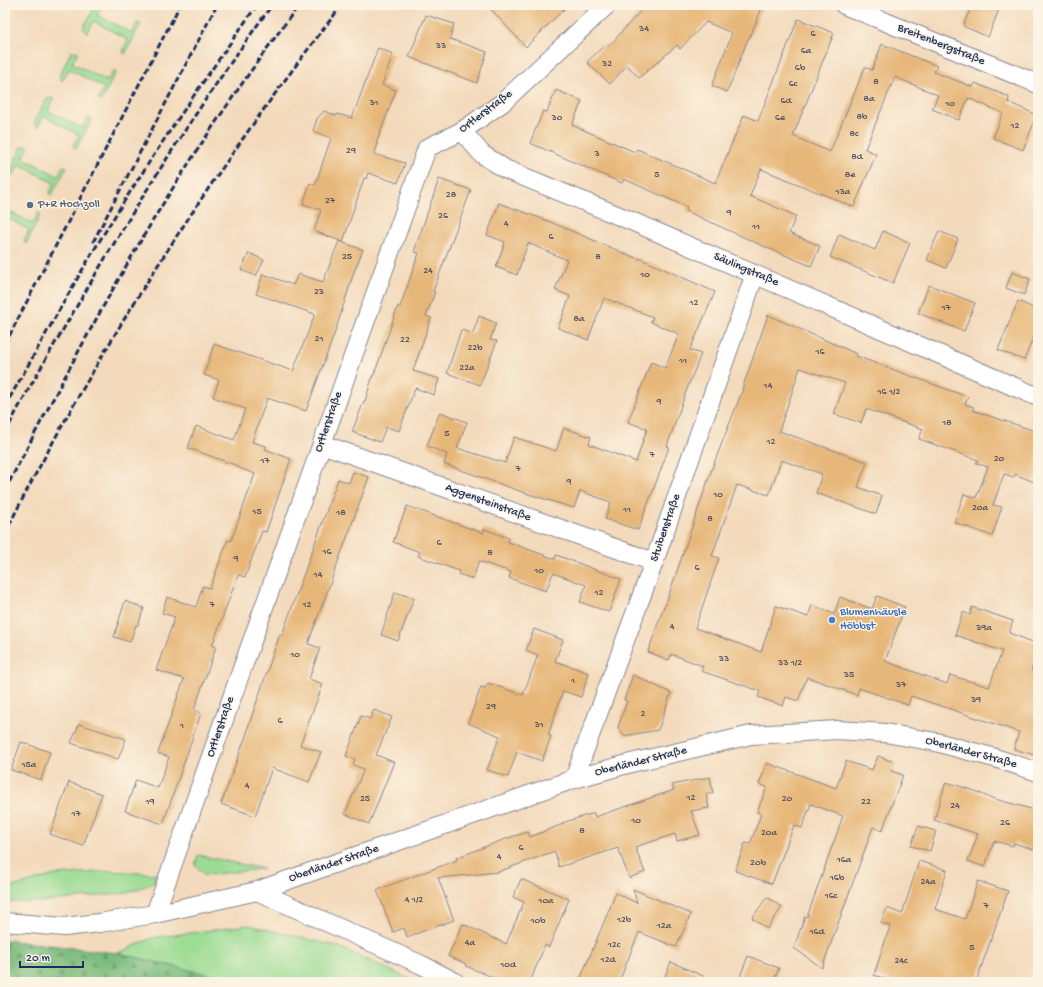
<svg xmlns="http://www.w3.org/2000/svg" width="1043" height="987" font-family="'Gochi Hand',sans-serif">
<defs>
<pattern id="forest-firs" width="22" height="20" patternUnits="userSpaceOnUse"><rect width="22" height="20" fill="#7cbc7d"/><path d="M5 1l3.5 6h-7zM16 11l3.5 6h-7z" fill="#65996a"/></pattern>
</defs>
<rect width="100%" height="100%" fill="#fcf5e5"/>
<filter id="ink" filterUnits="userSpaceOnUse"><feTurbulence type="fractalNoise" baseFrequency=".025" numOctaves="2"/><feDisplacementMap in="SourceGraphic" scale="8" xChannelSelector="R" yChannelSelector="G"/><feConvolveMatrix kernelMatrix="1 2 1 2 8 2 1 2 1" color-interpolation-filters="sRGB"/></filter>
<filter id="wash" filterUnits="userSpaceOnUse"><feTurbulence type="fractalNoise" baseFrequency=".012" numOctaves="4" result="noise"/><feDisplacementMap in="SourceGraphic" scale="16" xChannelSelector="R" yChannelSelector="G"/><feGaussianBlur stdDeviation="0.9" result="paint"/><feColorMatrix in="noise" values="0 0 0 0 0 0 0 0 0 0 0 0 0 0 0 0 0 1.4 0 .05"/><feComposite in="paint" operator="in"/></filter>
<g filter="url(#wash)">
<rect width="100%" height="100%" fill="#f3dabc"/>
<g fill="#9bdc93" stroke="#5b8678">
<path d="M 96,5 L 102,5 L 97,15 L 132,33 L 137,23 L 141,24 L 125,54 L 123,51 L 128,40 L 94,21 L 87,33 L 83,28 Z"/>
<path d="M 76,51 L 78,52 L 72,63 L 107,81 L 113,71 L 116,72 L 101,101 L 98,99 L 104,88 L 69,69 L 62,81 L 59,76 L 71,52 Z"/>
<path d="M 52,98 L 54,99 L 48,111 L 82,128 L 88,118 L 92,119 L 76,149 L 73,146 L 79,135 L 44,116 L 37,128 L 34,123 L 46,100 Z"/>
<path d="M 27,146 L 29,147 L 23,158 L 58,176 L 63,166 L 67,167 L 51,196 L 49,194 L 54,183 L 19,164 L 13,176 L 10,171 L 22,147 Z"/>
<path d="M 5,209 L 33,224 L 38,213 L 41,214 L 26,244 L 24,241 L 29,230 L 5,217 Z"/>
<path d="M 198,855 L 263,869 L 205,875 L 195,865 Z"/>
<path d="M 110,871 L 156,874 L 154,883 L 126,893 L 41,902 L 5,902 L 5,889 L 55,875 Z"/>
<path d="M 248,925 L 337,946 L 416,982 L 239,982 L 118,953 L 152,938 Z"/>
</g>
<path fill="url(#forest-firs)" stroke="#4c766e" d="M 5,940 L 118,953 L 239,982 L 5,982 Z"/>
<g id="blocks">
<g fill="#e7b779">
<path d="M 487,5 L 568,5 L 526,47 Z"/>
<path d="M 646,5 L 763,5 L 749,39 L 748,39 L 727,92 L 712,86 L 732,33 L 706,22 L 680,49 L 677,45 L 639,78 L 627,65 L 610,84 L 587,62 L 606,44 L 609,46 Z"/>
<path d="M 972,5 L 1001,5 L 988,37 L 963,26 Z"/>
<path d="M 426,15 L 454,24 L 450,39 L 487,52 L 477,83 L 409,57 Z"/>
<path d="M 798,19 L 834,33 L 793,136 L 830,152 L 865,67 L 872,70 L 882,44 L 937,66 L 934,72 L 973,87 L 975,83 L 1009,97 L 1008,103 L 1008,102 L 1037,115 L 1023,150 L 993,138 L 1003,113 L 968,98 L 959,120 L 932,109 L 938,95 L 895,77 L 865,149 L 876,154 L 854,207 L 761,169 L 750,196 L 796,216 L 789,233 L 820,246 L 811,266 L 763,246 L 686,211 L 687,207 L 624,179 L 622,183 L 530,143 L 543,111 L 547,112 L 556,90 L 582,101 L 572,125 L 635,152 L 637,149 L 715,183 L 744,115 L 758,121 Z"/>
<path d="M 378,48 L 393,54 L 382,85 L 396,90 L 376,144 L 378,144 L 374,154 L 405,163 L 398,183 L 368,173 L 366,179 L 364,178 L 343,242 L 314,231 L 321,210 L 303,204 L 310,183 L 315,185 L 331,138 L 313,131 L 317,119 L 324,111 L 337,116 L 337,114 L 352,118 Z"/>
<path d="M 439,179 L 471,190 L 433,291 L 435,292 L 426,316 L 431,318 L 413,371 L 439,379 L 434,395 L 415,388 L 399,431 L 386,427 L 380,442 L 352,432 L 364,401 L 365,401 L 373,375 L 374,375 L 398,306 L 400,307 L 419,253 L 414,252 Z"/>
<path d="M 499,203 L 548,221 L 638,259 L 639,258 L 715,292 L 690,350 L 701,354 L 687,389 L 667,446 L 669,447 L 660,472 L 638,530 L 605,519 L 611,502 L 580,491 L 574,508 L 525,493 L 444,464 L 447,454 L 427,446 L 440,412 L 467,422 L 457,448 L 505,463 L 514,437 L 556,451 L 564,428 L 591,437 L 589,444 L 636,462 L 647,429 L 628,422 L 651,362 L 665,368 L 679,334 L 651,322 L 653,317 L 604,298 L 588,340 L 558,328 L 570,296 L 555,290 L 567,260 L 528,243 L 517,275 L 496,267 L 505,242 L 487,235 Z"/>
<path d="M 883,231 L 910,243 L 893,283 L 830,257 L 839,234 L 875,250 Z"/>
<path d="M 939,231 L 958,239 L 946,268 L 927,260 Z"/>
<path d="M 339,241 L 363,250 L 354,272 L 335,332 L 306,411 L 267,398 L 252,442 L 266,446 L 265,449 L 291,459 L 266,532 L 262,531 L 245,577 L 238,575 L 212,646 L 216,647 L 194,710 L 201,713 L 163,824 L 125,811 L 136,780 L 158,788 L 169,757 L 158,753 L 184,679 L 156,670 L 175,617 L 162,613 L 167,597 L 196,607 L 203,586 L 210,588 L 228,540 L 231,541 L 255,474 L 237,467 L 238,466 L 188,448 L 196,426 L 234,440 L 245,409 L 213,397 L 219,380 L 204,375 L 214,344 L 293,371 L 315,314 L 256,294 L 263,274 L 293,285 L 298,274 L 323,282 Z"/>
<path d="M 249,253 L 264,260 L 256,276 L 241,270 Z"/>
<path d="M 1012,272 L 1030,279 L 1024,295 L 1006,288 Z"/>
<path d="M 929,285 L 975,303 L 964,331 L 918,313 Z"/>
<path d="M 1018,301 L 1038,310 L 1038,327 L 1024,360 L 998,350 Z"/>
<path d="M 768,315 L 857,354 L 856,356 L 968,397 L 965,404 L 974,407 L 972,410 L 1038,432 L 1038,471 L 1034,482 L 1015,474 L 1014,477 L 1004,474 L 993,505 L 1002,507 L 992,536 L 954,522 L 964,494 L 976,498 L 988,467 L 976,463 L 978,460 L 919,439 L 923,429 L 866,409 L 861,423 L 834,414 L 845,383 L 800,368 L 779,431 L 867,462 L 858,487 L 882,496 L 876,514 L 816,493 L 822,474 L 781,460 L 769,495 L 737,485 L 712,556 L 719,558 L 695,628 L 761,652 L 776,606 L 808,617 L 812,605 L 834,614 L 840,597 L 872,609 L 877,596 L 905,607 L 885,661 L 947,684 L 950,675 L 989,687 L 1002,651 L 955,635 L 963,612 L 970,615 L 972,607 L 1013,621 L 1009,633 L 1038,644 L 1038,652 L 1031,671 L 1038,673 L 1038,756 L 1014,749 L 1019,732 L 911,696 L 908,705 L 859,688 L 857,695 L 807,677 L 798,701 L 786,697 L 783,706 L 758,697 L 760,691 L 701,671 L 703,666 L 671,654 L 669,660 L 648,652 L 664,606 L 665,606 L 713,466 L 743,389 L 742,389 Z"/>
<path d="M 479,316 L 496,323 L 490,340 L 497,341 L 480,385 L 447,373 L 461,330 L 473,333 Z"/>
<path d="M 353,472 L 369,477 L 308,644 L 320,648 L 309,679 L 323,684 L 300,745 L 321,752 L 309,782 L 272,768 L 255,816 L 221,804 L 248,730 L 247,730 L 280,634 L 282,635 L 338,479 L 349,483 Z"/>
<path d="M 407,506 L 483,533 L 484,529 L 509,538 L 508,542 L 555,559 L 556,555 L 621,579 L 609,612 L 580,602 L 586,585 L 553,573 L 546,591 L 509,578 L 511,572 L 479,561 L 473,579 L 458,574 L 459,571 L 418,556 L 420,552 L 393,542 Z"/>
<path d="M 395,592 L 414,598 L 398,641 L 381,635 Z"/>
<path d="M 125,601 L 144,608 L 138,625 L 136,625 L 130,642 L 114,637 Z"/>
<path d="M 534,629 L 563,640 L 555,661 L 589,673 L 581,697 L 563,691 L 548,735 L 551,736 L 542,761 L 517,752 L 508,777 L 487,770 L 500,736 L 468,723 L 481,687 L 485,688 L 488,683 L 523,695 L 538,655 L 526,650 Z"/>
<path d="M 633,675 L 671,693 L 658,730 L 624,736 L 618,727 L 627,701 L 624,700 Z"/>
<path d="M 374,710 L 392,717 L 376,755 L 394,762 L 369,824 L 345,814 L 364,769 L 353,765 L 355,759 L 346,756 L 361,716 L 370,719 Z"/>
<path d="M 79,724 L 126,739 L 118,759 L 71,743 Z"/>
<path d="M 21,742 L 50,752 L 41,780 L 11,770 Z"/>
<path d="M 878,756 L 894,762 L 891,771 L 903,775 L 882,831 L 873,827 L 822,968 L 794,948 L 805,916 L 807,917 L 843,816 L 811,804 L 802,828 L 794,825 L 772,884 L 735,871 L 745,843 L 750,844 L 761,814 L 757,812 L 767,787 L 759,784 L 767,763 L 836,788 L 846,761 L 872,770 Z"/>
<path d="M 710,777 L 713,793 L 706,794 L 709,808 L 691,811 L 700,835 L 677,841 L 675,834 L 635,847 L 645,872 L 629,878 L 618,848 L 559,867 L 555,851 L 498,872 L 438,878 L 454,920 L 407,937 L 404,928 L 393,932 L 377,890 L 457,860 L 456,858 L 505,839 L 528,832 L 530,837 L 563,824 L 562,823 L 594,813 L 595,817 L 674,790 L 672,785 Z"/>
<path d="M 69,782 L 102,794 L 83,846 L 50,834 Z"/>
<path d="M 946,782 L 975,791 L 988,797 L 1038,811 L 1038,851 L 1014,843 L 1013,846 L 994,841 L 985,867 L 968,861 L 978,834 L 934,820 Z"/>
<path d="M 918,826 L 936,831 L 930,851 L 911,846 Z"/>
<path d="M 919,861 L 947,870 L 935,909 L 965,919 L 978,881 L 1008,891 L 976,982 L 895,982 L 874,975 L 890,926 L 881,923 L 887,908 L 902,914 Z"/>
<path d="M 521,879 L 569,899 L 549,947 L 545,945 L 530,982 L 504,982 L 466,966 L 466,964 L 448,956 L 463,924 L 506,944 L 524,902 L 513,897 Z"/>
<path d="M 633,889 L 691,914 L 676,947 L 639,932 L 619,982 L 579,982 L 616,893 L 637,903 Z"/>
<path d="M 767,897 L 782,907 L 767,929 L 752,918 Z"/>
<path d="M 748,956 L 779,968 L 773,982 L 738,982 Z"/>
<path d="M 671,962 L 717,982 L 663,982 Z"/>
</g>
</g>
</g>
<g filter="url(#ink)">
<use href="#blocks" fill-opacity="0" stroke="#87848d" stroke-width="1"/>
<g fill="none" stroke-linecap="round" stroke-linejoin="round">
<defs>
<g id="minor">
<path d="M 844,5 L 1038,84"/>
<path d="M 462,131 L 482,154 L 505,169 L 629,220 L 1038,397"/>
<path d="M 322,444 L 654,562"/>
<path d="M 574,779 L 654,562 L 755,274"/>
<path d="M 257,891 L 422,965 L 455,982"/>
<path d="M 155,914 L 427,148 L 462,131 L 502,103 L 607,5"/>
<path d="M 5,922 L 64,927 L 99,923 L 155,914 L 257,891 L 574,779 L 631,763 L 751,735 L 837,730 L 885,733 L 936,742 L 995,758 L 1038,772"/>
</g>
</defs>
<use href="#minor" stroke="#87848d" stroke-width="20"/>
<use href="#minor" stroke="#fff" stroke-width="18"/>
<g stroke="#1b2f5e" stroke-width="3" stroke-dasharray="6 3" stroke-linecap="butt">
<path d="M 93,242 L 217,5"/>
<path d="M 5,344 L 180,5"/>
<path d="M 5,406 C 44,338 81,269 123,203 C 166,135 211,70 257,5"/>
<path d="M 5,433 C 29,387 55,343 81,299 C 140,198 203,99 272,5"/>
<path d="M 5,490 C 55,395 105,299 161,207 C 204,138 250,70 299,5"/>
<path d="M 5,533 C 99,347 214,169 342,5"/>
</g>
</g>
</g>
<circle fill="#5c6f8a" stroke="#fcf5e5" stroke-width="1.5" cx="30" cy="205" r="4"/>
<circle fill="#3f7fe0" stroke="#fcf5e5" stroke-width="1.5" cx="832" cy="620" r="4"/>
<g text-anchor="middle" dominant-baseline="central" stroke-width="3" stroke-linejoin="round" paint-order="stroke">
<g font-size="10" fill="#4e5165">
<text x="644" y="29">34</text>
<text x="813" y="34">6</text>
<text x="441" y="46">33</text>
<text x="806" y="51">6a</text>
<text x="607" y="64">32</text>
<text x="800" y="68">6b</text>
<text x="876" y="82">8</text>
<text x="793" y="84">6c</text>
<text x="869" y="99">8a</text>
<text x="786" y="101">6d</text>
<text x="374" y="103">31</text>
<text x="950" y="104">10</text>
<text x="862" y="117">8b</text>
<text x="557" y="118">30</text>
<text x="780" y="118">6e</text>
<text x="1015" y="126">12</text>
<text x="854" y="134">8c</text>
<text x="351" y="151">29</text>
<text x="597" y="154">3</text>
<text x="857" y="157">8d</text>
<text x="657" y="175">5</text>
<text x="850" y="175">8e</text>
<text x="843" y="192">13a</text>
<text x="451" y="195">28</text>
<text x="330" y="201">27</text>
<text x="729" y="213">9</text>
<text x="443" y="216">26</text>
<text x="506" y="224">4</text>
<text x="756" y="227">11</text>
<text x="551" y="237">6</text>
<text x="347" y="257">25</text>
<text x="598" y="257">8</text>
<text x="428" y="271">24</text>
<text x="645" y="275">10</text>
<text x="319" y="292">23</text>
<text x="694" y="303">12</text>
<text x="946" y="308">17</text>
<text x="579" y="319">8a</text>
<text x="319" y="339">21</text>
<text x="405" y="340">22</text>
<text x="475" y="348">22b</text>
<text x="820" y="352">16</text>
<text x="683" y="361">11</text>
<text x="467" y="368">22a</text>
<text x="768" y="386">14</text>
<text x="889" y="392">16 1/2</text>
<text x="659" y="402">9</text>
<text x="947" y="423">18</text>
<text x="447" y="434">5</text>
<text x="771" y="442">12</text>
<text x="652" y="455">7</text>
<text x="999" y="459">20</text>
<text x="265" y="461">17</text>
<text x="518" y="469">7</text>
<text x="569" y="482">9</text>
<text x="718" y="495">10</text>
<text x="980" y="508">20a</text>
<text x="627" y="510">11</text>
<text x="257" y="512">15</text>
<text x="341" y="513">18</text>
<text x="710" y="519">8</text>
<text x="439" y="543">6</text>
<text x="327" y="552">16</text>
<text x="490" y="553">8</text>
<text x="236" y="559">9</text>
<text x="697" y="568">6</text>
<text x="539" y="571">10</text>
<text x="318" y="575">14</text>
<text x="599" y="593">12</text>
<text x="212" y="605">7</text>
<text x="307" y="605">12</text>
<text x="672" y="627">4</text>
<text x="984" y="628">39a</text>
<text x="295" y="655">10</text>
<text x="724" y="659">33</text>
<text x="790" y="663">33 1/2</text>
<text x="849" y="675">35</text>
<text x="573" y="681">1</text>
<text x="901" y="685">37</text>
<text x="976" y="700">39</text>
<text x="491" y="707">29</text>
<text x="643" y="714">2</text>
<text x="280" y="721">6</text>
<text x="539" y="725">31</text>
<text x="182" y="726">1</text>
<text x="29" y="765">15a</text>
<text x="247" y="786">4</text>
<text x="691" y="798">12</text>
<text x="365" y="799">25</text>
<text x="787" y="799">20</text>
<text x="150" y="802">19</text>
<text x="866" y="802">22</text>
<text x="955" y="806">24</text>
<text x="76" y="814">17</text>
<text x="636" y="821">10</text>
<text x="1005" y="823">26</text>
<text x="582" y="831">8</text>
<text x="769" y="833">20a</text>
<text x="521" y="848">6</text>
<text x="499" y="857">4</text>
<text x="844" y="860">16a</text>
<text x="758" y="863">20b</text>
<text x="837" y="878">16b</text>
<text x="928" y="882">24a</text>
<text x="831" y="896">16c</text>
<text x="414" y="900">4 1/2</text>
<text x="546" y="901">10a</text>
<text x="986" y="906">7</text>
<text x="624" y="920">12b</text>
<text x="538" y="921">10b</text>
<text x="664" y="926">12a</text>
<text x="817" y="932">16d</text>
<text x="470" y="943">4a</text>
<text x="614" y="945">12c</text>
<text x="972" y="948">5</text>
<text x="608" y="960">12d</text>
<text x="901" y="961">24c</text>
<text x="508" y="965">10d</text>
</g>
<g font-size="12" fill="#1b2f5e" stroke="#fcf5e5">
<text transform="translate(941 45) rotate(22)">Breitenbergstraße</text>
<text transform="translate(486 112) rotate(-37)">Ortlerstraße</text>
<text transform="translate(746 270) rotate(23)">Säulingstraße</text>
<text transform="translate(329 422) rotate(-71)">Ortlerstraße</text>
<text transform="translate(488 503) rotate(20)">Aggensteinstraße</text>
<text transform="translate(666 528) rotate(-71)">Stuibenstraße</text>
<text transform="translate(221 727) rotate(-71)">Ortlerstraße</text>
<text transform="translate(971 753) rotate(15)">Oberländer Straße</text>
<text transform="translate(641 762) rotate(-14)">Oberländer Straße</text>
<text transform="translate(334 864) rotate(-19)">Oberländer Straße</text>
</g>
<g font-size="12" fill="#4e5e75" stroke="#fcf5e5" text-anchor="start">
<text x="38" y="205">P+R Hochzoll</text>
</g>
<g font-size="12" fill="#366cbe" stroke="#fcf5e5" text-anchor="start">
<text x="840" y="613">Blumenhäusle<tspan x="840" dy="14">Höbbst</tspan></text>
</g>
</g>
<rect width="1043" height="987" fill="none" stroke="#fcf5e5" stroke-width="20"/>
<path d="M20 961v6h63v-6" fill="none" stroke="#1b2f5e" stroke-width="2"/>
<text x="26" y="961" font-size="12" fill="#1b2f5e" stroke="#fcf5e5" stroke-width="3" paint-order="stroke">20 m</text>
</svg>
